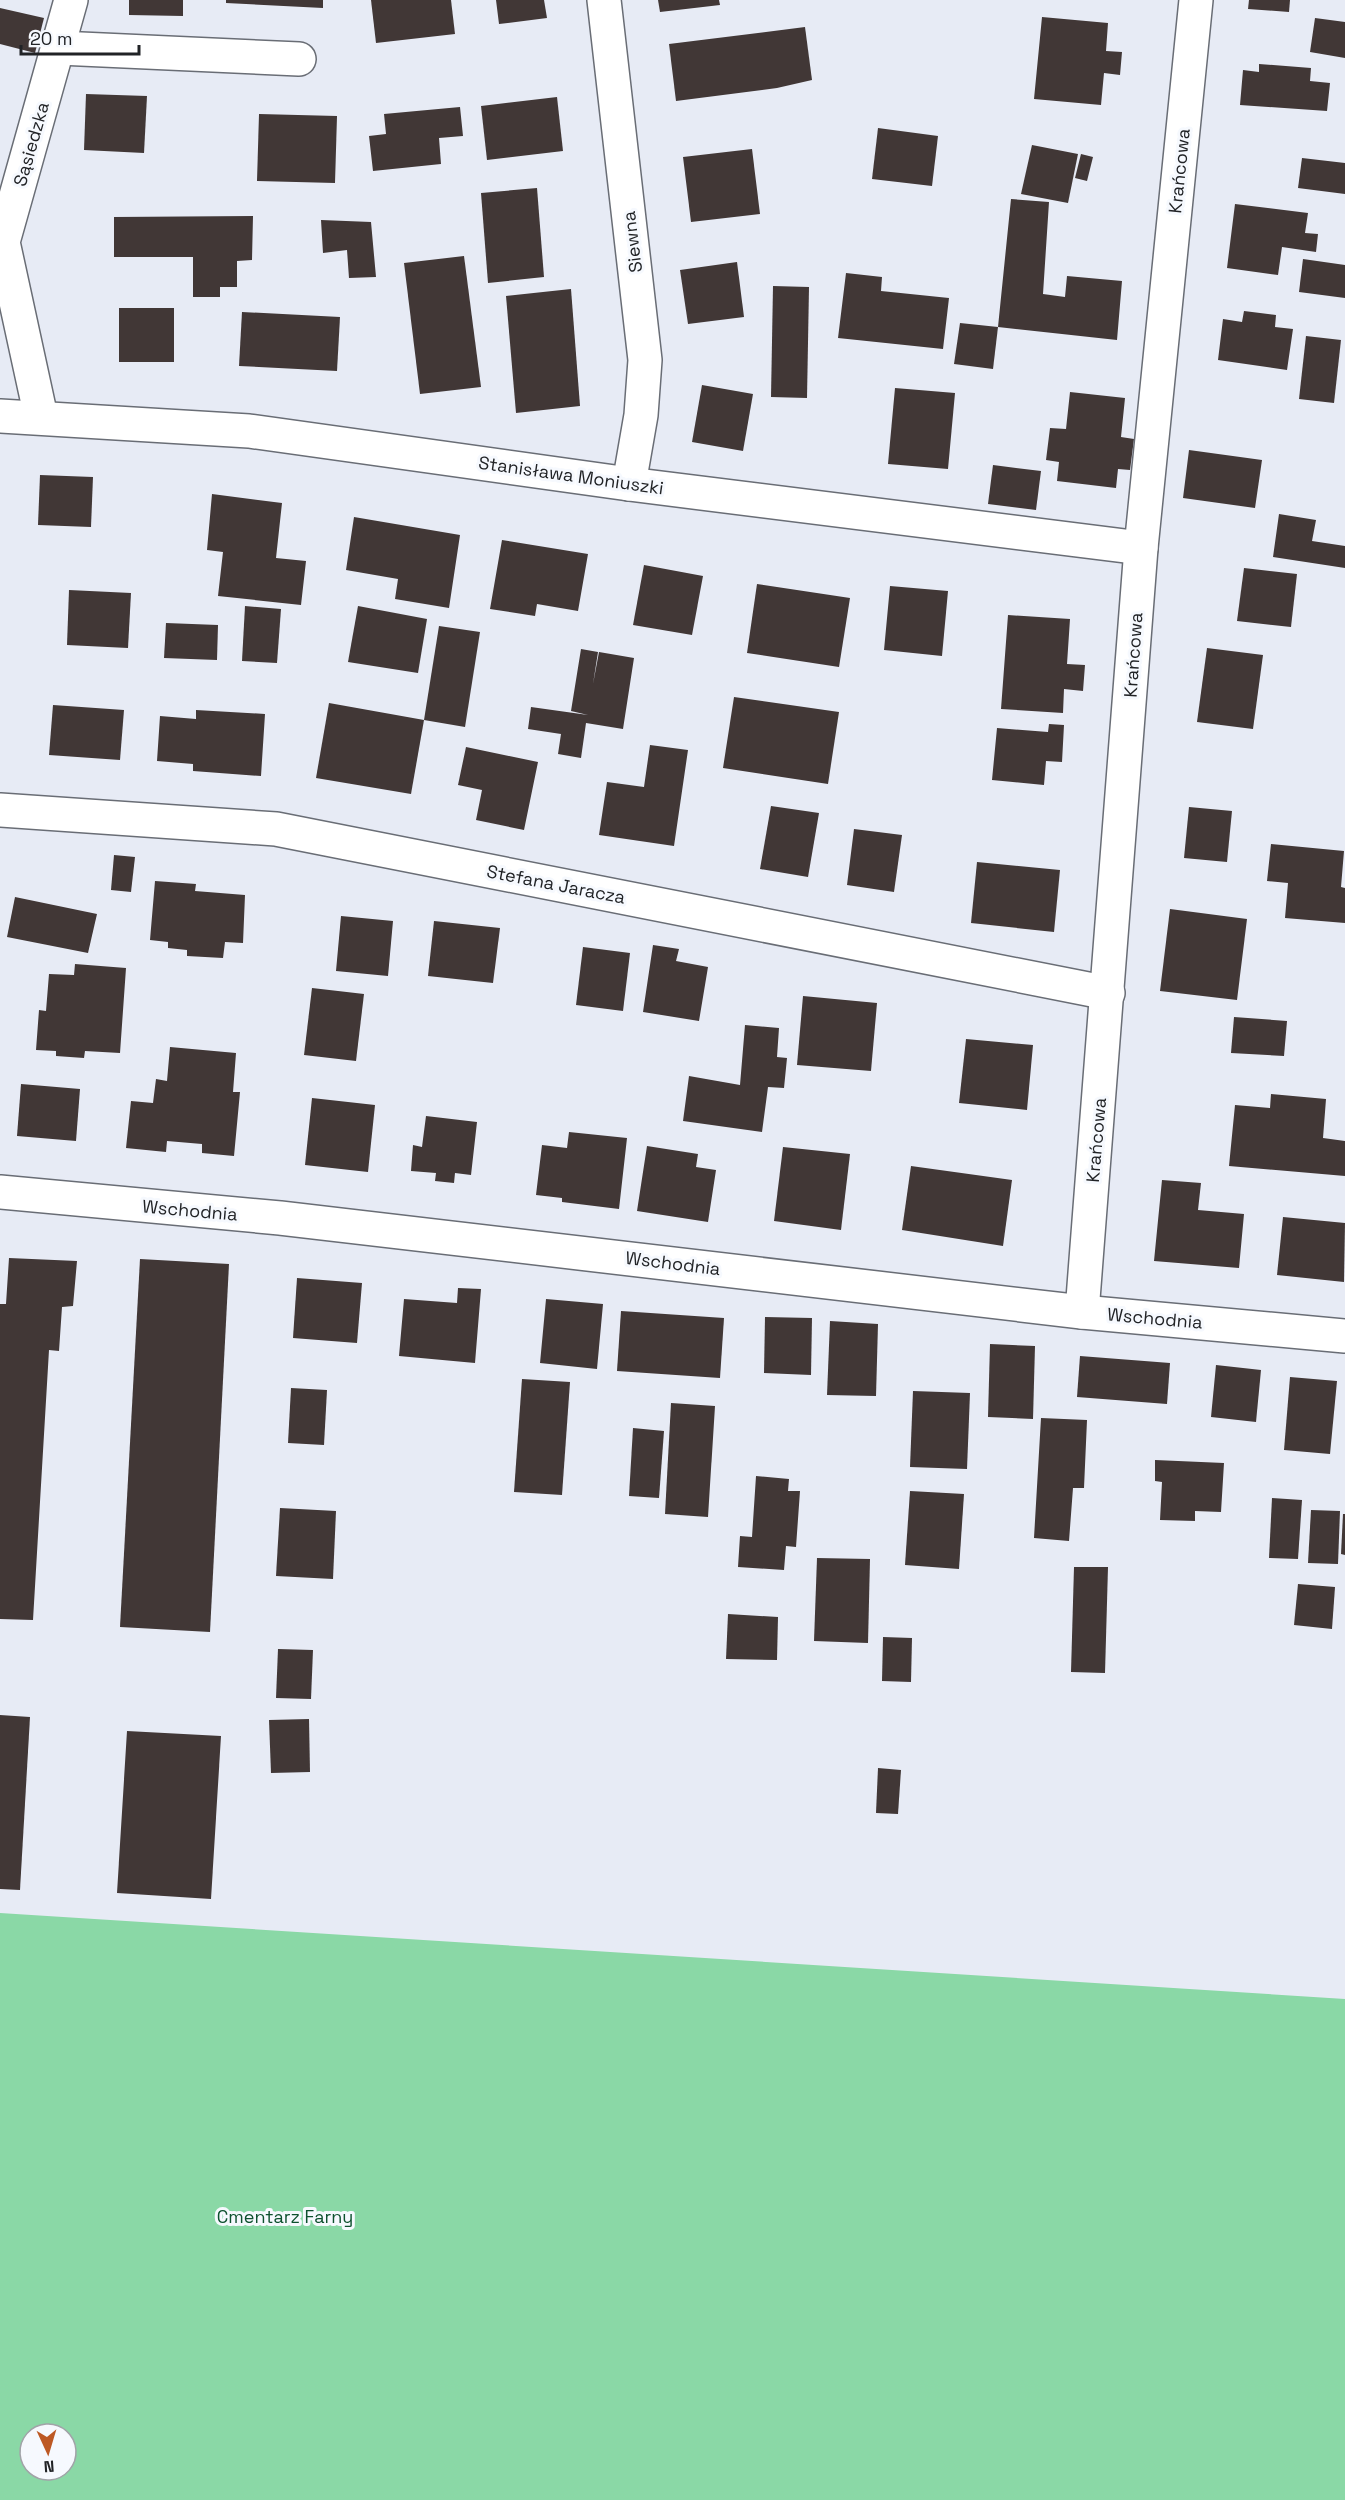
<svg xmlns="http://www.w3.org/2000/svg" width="1345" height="2500" font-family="'Space Grotesk',sans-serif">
<rect width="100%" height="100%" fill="#e7ebf5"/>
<path fill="#8ad8a6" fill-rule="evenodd" d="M 0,1913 L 1345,1999 L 1345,2500 L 0,2500 ZM 30,2434 L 66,2434 L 66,2470 L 30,2470 Z"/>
<g fill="#413736">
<path d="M 129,0 L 183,0 L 183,16 L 129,15 Z"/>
<path d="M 226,0 L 323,0 L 323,8 L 226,3 Z"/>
<path d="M 371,0 L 451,0 L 455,34 L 376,43 Z"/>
<path d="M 496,0 L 544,0 L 547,18 L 499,24 Z"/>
<path d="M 658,0 L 719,0 L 720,5 L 660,12 Z"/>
<path d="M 1249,0 L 1290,0 L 1289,12 L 1248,9 Z"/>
<path d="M 0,8 L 44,18 L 35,53 L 0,44 Z"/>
<path d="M 1042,17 L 1108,23 L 1106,51 L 1122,52 L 1120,75 L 1104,73 L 1101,105 L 1034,99 Z"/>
<path d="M 1315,18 L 1345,22 L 1345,58 L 1310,52 Z"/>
<path d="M 805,27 L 812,80 L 777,88 L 676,101 L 669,44 Z"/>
<path d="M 1259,64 L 1311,68 L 1310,81 L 1330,83 L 1327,111 L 1240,105 L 1243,70 L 1259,72 Z"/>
<path d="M 86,94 L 147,96 L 144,153 L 84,150 Z"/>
<path d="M 557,97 L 563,151 L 487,160 L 481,106 Z"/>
<path d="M 460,107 L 463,136 L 439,138 L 441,164 L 373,171 L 369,136 L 386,134 L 384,114 Z"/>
<path d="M 259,114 L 337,116 L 335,183 L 257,181 Z"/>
<path d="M 878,128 L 938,136 L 932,186 L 872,179 Z"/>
<path d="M 1032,145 L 1078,154 L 1068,203 L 1021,194 Z"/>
<path d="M 752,149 L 760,214 L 691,222 L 683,157 Z"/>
<path d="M 1081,154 L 1093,157 L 1087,181 L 1075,178 Z"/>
<path d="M 1302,158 L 1345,163 L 1345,194 L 1298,188 Z"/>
<path d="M 537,188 L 544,277 L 488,283 L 481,193 Z"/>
<path d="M 1011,199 L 1049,202 L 1043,294 L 1065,297 L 1067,276 L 1122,281 L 1117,340 L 998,327 Z"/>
<path d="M 1235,204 L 1308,213 L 1305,233 L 1318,234 L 1316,252 L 1282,247 L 1278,275 L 1227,268 Z"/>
<path d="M 253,216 L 252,260 L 237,261 L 237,287 L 220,287 L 220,297 L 193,297 L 193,257 L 114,257 L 114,217 Z"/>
<path d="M 321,220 L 371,222 L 376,277 L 349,278 L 347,250 L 323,253 Z"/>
<path d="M 464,256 L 481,387 L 420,394 L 404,263 Z"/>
<path d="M 1303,259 L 1345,265 L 1345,298 L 1299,292 Z"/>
<path d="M 737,262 L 744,317 L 688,324 L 680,270 Z"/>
<path d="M 846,273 L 882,277 L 881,291 L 949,298 L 943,349 L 838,338 Z"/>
<path d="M 773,286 L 809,287 L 807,398 L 771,397 Z"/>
<path d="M 571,289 L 580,406 L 516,413 L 506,296 Z"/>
<rect x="119" y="308" width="55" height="54"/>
<path d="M 1244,311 L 1276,315 L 1275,327 L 1293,329 L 1287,370 L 1218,360 L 1223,319 L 1242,322 Z"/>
<path d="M 242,312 L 340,317 L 337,371 L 239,366 Z"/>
<path d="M 960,323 L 998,327 L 993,369 L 954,364 Z"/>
<path d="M 1306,336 L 1341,340 L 1334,403 L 1299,399 Z"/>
<path d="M 702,385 L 753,394 L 743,451 L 692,442 Z"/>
<path d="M 895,388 L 955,393 L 948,469 L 888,464 Z"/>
<path d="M 1070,392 L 1125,398 L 1121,437 L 1134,439 L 1130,470 L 1118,469 L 1116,488 L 1057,481 L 1059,462 L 1046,460 L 1050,428 L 1066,429 Z"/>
<path d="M 1189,450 L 1262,460 L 1255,508 L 1183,498 Z"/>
<path d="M 993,465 L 1041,471 L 1036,510 L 988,504 Z"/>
<path d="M 40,475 L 93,477 L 91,527 L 38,525 Z"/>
<path d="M 212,494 L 282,503 L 276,558 L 306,561 L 301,605 L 218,596 L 223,552 L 207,550 Z"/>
<path d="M 1279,514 L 1316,520 L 1312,541 L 1345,546 L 1345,568 L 1273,557 Z"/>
<path d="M 354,517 L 460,535 L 449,608 L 395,599 L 398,579 L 346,570 Z"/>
<path d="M 502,540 L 588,554 L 578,611 L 537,604 L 535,616 L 490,609 Z"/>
<path d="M 644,565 L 703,576 L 692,635 L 633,625 Z"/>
<path d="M 1244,568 L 1297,574 L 1291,627 L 1237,621 Z"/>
<path d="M 757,584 L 850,598 L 839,667 L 747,653 Z"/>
<path d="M 890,586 L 948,591 L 942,656 L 884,650 Z"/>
<path d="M 69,590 L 131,593 L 128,648 L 67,645 Z"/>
<path d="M 245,606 L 281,609 L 277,663 L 242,661 Z"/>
<path d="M 358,606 L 427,619 L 418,673 L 348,662 Z"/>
<path d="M 1008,615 L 1070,619 L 1067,664 L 1085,665 L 1083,691 L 1064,689 L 1063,713 L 1001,709 Z"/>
<path d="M 166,623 L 218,625 L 217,660 L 164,658 Z"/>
<path d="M 439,626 L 480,632 L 465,727 L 424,720 Z"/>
<path d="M 1207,648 L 1263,655 L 1253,729 L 1197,722 Z"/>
<path d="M 581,649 L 598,652 L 593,684 L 599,652 L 634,658 L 623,729 L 586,723 L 581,758 L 558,754 L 561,734 L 528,729 L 531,707 L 588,715 L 571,711 Z"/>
<path d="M 734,697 L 839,712 L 828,784 L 723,768 Z"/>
<path d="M 329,703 L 424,720 L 411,794 L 316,778 Z"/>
<path d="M 53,705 L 124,710 L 120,760 L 49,755 Z"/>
<path d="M 196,710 L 265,714 L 261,776 L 193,771 L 193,764 L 157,761 L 160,716 L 196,719 Z"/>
<path d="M 1049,724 L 1064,725 L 1062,762 L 1046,761 L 1044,785 L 992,780 L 997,728 L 1048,732 Z"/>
<path d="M 650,745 L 688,750 L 674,846 L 599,835 L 607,782 L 644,787 Z"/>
<path d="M 466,747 L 538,762 L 524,830 L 476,820 L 482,790 L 458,785 Z"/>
<path d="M 771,806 L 819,813 L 808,877 L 760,869 Z"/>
<path d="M 1189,807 L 1232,811 L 1227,862 L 1184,858 Z"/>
<path d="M 854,829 L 902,835 L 894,892 L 847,885 Z"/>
<path d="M 1271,844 L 1344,851 L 1341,887 L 1345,888 L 1345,923 L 1285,918 L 1288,883 L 1267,881 Z"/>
<path d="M 114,855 L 135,857 L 131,892 L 111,890 Z"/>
<path d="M 977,862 L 1060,870 L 1054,932 L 971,923 Z"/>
<path d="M 155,881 L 196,884 L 195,891 L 245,895 L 243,943 L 225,942 L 223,958 L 187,956 L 187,950 L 168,948 L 168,942 L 150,940 Z"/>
<path d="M 15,897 L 97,914 L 88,953 L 7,937 Z"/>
<path d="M 1170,909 L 1247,919 L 1237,1000 L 1160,991 Z"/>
<path d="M 341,916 L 393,921 L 388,976 L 336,971 Z"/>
<path d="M 434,921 L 500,928 L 493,983 L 428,976 Z"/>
<path d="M 653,945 L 679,949 L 676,961 L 708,967 L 699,1021 L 643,1012 Z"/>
<path d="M 583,947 L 630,953 L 623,1011 L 576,1005 Z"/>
<path d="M 75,964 L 126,968 L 120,1053 L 85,1051 L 84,1058 L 56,1056 L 56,1051 L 36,1050 L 39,1010 L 46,1011 L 49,974 L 74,975 Z"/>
<path d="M 312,988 L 364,994 L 356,1061 L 304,1055 Z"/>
<path d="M 803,996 L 877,1003 L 871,1071 L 797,1065 Z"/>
<path d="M 1234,1017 L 1287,1021 L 1284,1056 L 1231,1053 Z"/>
<path d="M 745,1025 L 779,1028 L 777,1057 L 787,1058 L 784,1088 L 768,1087 L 762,1132 L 683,1121 L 689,1076 L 740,1085 Z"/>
<path d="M 966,1039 L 1033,1045 L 1027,1110 L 959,1103 Z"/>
<path d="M 170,1047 L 236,1053 L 233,1092 L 240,1092 L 234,1156 L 202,1153 L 202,1144 L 167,1141 L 166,1152 L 126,1148 L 131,1101 L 153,1103 L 156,1079 L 167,1081 Z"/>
<path d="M 21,1084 L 80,1089 L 76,1141 L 17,1136 Z"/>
<path d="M 1271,1094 L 1326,1099 L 1323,1138 L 1345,1141 L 1345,1176 L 1229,1166 L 1235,1105 L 1270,1108 Z"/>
<path d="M 312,1098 L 375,1105 L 368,1172 L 305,1165 Z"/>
<path d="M 426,1116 L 477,1122 L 471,1175 L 455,1173 L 454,1183 L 435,1181 L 436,1173 L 411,1171 L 413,1145 L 422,1147 Z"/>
<path d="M 569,1132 L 627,1138 L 619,1209 L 562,1202 L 562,1198 L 536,1195 L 542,1145 L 567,1148 Z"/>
<path d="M 647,1146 L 698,1154 L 696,1167 L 716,1170 L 708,1222 L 637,1211 Z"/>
<path d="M 783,1147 L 850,1154 L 841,1230 L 774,1221 Z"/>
<path d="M 911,1166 L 1012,1180 L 1003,1246 L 902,1230 Z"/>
<path d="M 1162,1180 L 1201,1183 L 1198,1210 L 1244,1214 L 1239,1268 L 1154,1261 Z"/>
<path d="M 1283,1217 L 1345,1223 L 1344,1282 L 1277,1275 Z"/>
<path d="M 9,1258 L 77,1261 L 73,1306 L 62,1307 L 59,1351 L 49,1350 L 33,1620 L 0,1619 L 0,1304 L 6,1304 Z"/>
<path d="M 140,1259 L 229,1264 L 210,1632 L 120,1627 Z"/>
<path d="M 297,1278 L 362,1283 L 357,1343 L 293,1338 Z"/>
<path d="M 458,1288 L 481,1289 L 475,1363 L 399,1356 L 404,1299 L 457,1303 Z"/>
<path d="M 546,1299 L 603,1304 L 597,1369 L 540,1363 Z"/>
<path d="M 621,1311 L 724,1318 L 720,1378 L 617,1371 Z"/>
<path d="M 765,1317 L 812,1318 L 811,1375 L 764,1373 Z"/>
<path d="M 830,1321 L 878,1324 L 876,1396 L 827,1395 Z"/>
<path d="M 990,1344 L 1035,1346 L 1033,1419 L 988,1417 Z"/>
<path d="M 1080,1356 L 1170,1363 L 1167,1404 L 1077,1397 Z"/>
<path d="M 1216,1365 L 1261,1370 L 1256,1422 L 1211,1417 Z"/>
<path d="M 1290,1377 L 1337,1381 L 1330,1454 L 1284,1450 Z"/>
<path d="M 522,1379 L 570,1382 L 562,1495 L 514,1492 Z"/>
<path d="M 291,1388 L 327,1390 L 324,1445 L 288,1443 Z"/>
<path d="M 913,1391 L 970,1393 L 967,1469 L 910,1467 Z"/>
<path d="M 671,1403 L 715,1406 L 708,1517 L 665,1514 Z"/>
<path d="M 1041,1418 L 1087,1420 L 1084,1488 L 1073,1488 L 1069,1541 L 1034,1538 Z"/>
<path d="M 633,1428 L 664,1431 L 659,1498 L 629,1496 Z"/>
<path d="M 1155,1460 L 1224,1463 L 1221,1512 L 1195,1511 L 1195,1521 L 1160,1520 L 1162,1482 L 1155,1481 Z"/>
<path d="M 756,1476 L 789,1479 L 788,1491 L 800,1491 L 796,1547 L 786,1546 L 784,1570 L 738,1567 L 740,1536 L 752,1537 Z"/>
<path d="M 910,1491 L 964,1494 L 959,1569 L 905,1565 Z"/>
<path d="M 1272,1498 L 1302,1500 L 1298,1559 L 1269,1558 Z"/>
<path d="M 280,1508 L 336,1511 L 333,1579 L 276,1576 Z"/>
<path d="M 1311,1510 L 1340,1511 L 1338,1564 L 1308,1563 Z"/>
<path d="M 1343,1514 L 1345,1514 L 1345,1555 L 1341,1554 Z"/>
<path d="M 817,1558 L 870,1559 L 868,1643 L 814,1641 Z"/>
<path d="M 1074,1567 L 1108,1567 L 1105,1673 L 1071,1672 Z"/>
<path d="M 1298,1584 L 1335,1587 L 1332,1629 L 1294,1625 Z"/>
<path d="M 728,1614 L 778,1617 L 777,1660 L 726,1659 Z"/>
<path d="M 883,1637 L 912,1638 L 911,1682 L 882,1681 Z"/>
<path d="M 278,1649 L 313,1650 L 311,1699 L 276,1698 Z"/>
<path d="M 0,1715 L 30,1717 L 20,1890 L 0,1889 Z"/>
<path d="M 309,1719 L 310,1772 L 271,1773 L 269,1720 Z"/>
<path d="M 127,1731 L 221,1736 L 211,1899 L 117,1893 Z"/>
<path d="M 878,1768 L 901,1770 L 898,1814 L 876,1813 Z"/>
</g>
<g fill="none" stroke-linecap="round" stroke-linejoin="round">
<defs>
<g id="street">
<path d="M 604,0 L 645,360 L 641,415 L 629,484"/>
<path d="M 59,48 L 299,59"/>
<path d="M 0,416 L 249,431 L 629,484 L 1141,548"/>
<path d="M 41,417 L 3,242 L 71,0"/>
<path d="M 0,810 L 276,829 L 1108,993"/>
<path d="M 0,1192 L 280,1218 L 1082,1312 L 1345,1336"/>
<path d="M 1082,1312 L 1141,548 L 1196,0"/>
</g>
</defs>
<use href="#street" stroke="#696d75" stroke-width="36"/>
<use href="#street" stroke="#fff" stroke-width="33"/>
</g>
<g text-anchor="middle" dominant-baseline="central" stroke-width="6" stroke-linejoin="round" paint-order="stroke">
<g font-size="18" fill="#212326" stroke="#f6f9fe">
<text transform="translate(31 144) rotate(-74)">Sąsiedzka</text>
<text transform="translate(1179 171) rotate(-84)">Krańcowa</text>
<text transform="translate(632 242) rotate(-97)">Siewna</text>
<text transform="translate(571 475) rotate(8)">Stanisława Moniuszki</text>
<text transform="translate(1133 655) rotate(-86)">Krańcowa</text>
<text transform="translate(556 884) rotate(11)">Stefana Jaracza</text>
<text transform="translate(1096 1140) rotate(-85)">Krańcowa</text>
<text transform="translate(190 1210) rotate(5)">Wschodnia</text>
<text transform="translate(673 1263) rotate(7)">Wschodnia</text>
<text transform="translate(1155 1318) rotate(5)">Wschodnia</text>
</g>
<g font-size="18" fill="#0d512e" stroke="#f6f9fe">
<text x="285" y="2216">Cmentarz Farny</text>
</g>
</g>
<g transform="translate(48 2452) rotate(176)"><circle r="28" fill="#f6f9fe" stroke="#a1a3a8" stroke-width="1.5"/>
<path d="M0-4.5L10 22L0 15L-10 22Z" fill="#bd5924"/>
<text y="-9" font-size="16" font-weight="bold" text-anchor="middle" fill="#212326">N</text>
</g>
<path d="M21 45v9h118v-9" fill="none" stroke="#212326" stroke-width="3"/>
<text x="30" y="45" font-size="18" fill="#212326" stroke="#f6f9fe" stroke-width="4.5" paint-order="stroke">20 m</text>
</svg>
